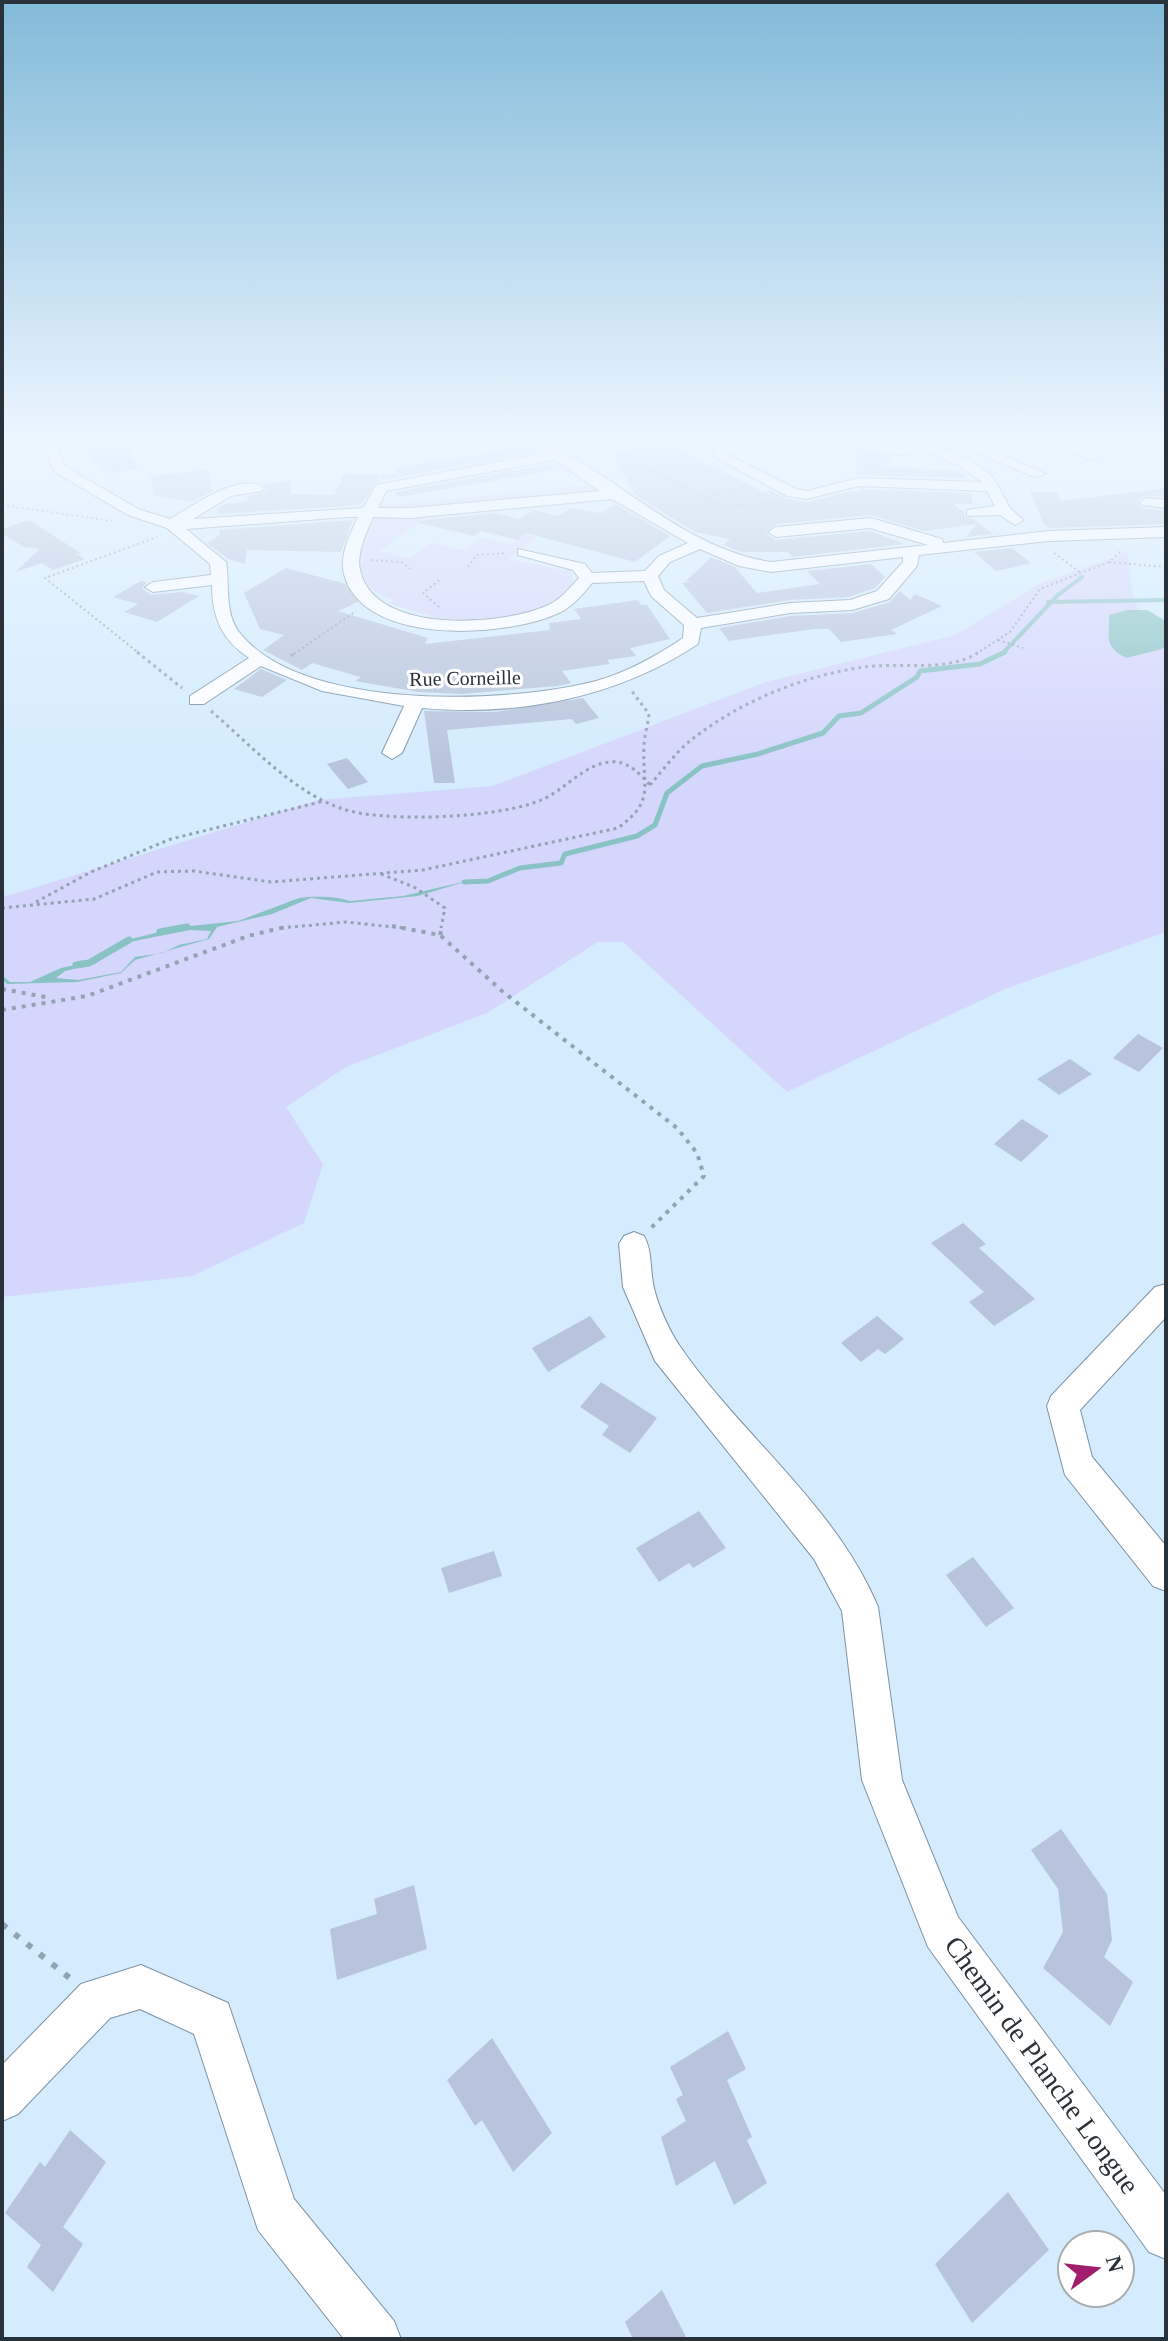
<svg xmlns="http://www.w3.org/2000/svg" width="1168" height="2341" font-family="Georgia,serif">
<rect width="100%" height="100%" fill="#d4ecfe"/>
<g fill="#d5d6fc">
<path d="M 598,484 L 592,493 L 413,510 L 379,509 L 377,506 Z"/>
<path d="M 431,515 L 379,551 L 409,558 L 432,543 L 464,550 L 481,537 L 511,544 L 526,533 L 537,538 L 508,559 L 563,570 L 570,569 L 573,582 C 549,611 516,617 481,621 L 480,618 L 470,622 L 443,620 L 388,603 L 394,600 C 373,592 365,587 358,562 L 365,559 L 358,558 L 373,521 L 385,517 Z"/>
<path d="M 1128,552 L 1134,602 L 1166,649 L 1166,932 L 1005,989 L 787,1092 L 623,942 L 598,942 L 487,1013 L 346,1067 L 286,1107 L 323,1164 L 304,1223 L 192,1276 L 2,1297 L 2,894 L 7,896 L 318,800 L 493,786 L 766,682 L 955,635 L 1041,583 Z"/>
</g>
<g fill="#89c2c2" fill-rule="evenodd">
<path d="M 1127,610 L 1147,610 L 1164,620 L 1166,645 L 1162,649 L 1126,658 C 1103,646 1110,637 1109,615 Z"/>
<path d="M 471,880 L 418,896 L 349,903 L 311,898 L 272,914 L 217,927 L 209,939 L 135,960 L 121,973 L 77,982 L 7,984 L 2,979 L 2,975 L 10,982 L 30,982 L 61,968 L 95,961 L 122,941 L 181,927 L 238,921 L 299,898 C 314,896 335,896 350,901 L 403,896 ZM 189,930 L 211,931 L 207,939 L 179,945 L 162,953 L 135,957 L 121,972 L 78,980 L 56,978 L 65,971 L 95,964 L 125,943 Z"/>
</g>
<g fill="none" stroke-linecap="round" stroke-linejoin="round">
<g stroke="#89c2c2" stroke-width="4">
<path d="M 1048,602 L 1166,600"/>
<path d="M 1002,654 L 1058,595 L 1082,577"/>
</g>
<g stroke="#89c2c2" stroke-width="5">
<path d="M 464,882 L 488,881 L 520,868 L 561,863 L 565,854 L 637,836 L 655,825 L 667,793 L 702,766 L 758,754 L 823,733 L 839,716 L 861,713 L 917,677 L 920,671 L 980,664 L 1005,652"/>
<path d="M 183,928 L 187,927"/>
</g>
<g stroke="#89c2c2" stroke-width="7">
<path d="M 160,932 L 187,927"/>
<path d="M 76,965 L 89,963 L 129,940"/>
</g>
</g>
<g fill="#b7c4db">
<path d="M 72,442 L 128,442 L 138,469 L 109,473 Z"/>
<path d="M 651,442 L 671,445 L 764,492 L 770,490 L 787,499 L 808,502 L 853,491 L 859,493 L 859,489 L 970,493 L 973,504 L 953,504 L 964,512 L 965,518 L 973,519 L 993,534 L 966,537 L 977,524 L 924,531 L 871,515 L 776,524 L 765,533 L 776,540 L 870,531 L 905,544 L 793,557 L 788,552 L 741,552 L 724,545 L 730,539 L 695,532 L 635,495 L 612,454 Z"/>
<path d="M 517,443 L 526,444 L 535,452 L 384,480 L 381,476 L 361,505 L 218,514 L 217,508 L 224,504 L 246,502 L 249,496 L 264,493 L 267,487 L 262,484 L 290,481 L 291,494 L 334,495 L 344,474 L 400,475 L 393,468 L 499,451 L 506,444 Z"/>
<path d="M 856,450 L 892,457 L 885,467 L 961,471 L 966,478 L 857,475 Z"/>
<path d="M 549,464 L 555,470 L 399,497 L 395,492 Z"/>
<path d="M 208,470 L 213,491 L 192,502 L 154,495 L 150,476 Z"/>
<path d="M 1166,488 L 1166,497 L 1147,495 L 1137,501 L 1142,508 L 1166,511 L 1166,524 L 1049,528 L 1044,524 L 1030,492 L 1057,492 L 1061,501 Z"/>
<path d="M 615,504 L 670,536 L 635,562 L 526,533 L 518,540 L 481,531 L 474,536 L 419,523 L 425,520 L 493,513 L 520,519 L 533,510 L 559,516 L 570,508 L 601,513 Z"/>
<path d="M 29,520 L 82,554 L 75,553 L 85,559 L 53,570 L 42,563 L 15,572 L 40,549 L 24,547 L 2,534 L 2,529 Z"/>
<path d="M 353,520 L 341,552 L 247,550 L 245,564 L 228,559 L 207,543 L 220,535 L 219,530 Z"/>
<path d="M 1012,548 L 1031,563 L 996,571 L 974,552 Z"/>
<path d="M 711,557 L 735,567 L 757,593 L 820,584 L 807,571 L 871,564 L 885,577 L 875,588 L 849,597 L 790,600 L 707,613 L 682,583 L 691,582 L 686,581 Z"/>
<path d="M 286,568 L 346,584 L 358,602 L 338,611 L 428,638 L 425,644 L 550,630 L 549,623 L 581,619 L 574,609 L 637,600 L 641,605 L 647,605 L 670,639 L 630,648 L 636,656 L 607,660 L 610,664 L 562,671 L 571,683 L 557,686 L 461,694 L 419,692 L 355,681 L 361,677 L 312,663 L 302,670 L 263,650 L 284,635 L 260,629 L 244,593 Z"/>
<path d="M 141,581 L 147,582 L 142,588 L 151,595 L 182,592 L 199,596 L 157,622 L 124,612 L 138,604 L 113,597 Z"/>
<path d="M 900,591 L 910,600 L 915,594 L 942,606 L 891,630 L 897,634 L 841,642 L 829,629 L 814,629 L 729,641 L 719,628 L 790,616 L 853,613 L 890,602 Z"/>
<path d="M 261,669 L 287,680 L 262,697 L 234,689 Z"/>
<path d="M 583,698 L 599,718 L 576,724 L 572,719 L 447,730 L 455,783 L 434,783 L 424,711 L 495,712 Z"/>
<path d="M 347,758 L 368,782 L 348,789 L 327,764 Z"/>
<path d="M 1138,1034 L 1163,1048 L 1139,1072 L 1113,1058 Z"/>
<path d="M 1070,1059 L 1092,1074 L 1059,1095 L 1037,1079 Z"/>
<path d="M 1022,1119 L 1049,1136 L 1021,1162 L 994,1144 Z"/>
<path d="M 963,1223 L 986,1244 L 979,1248 L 1035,1299 L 994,1326 L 969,1302 L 984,1292 L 931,1243 Z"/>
<path d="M 590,1316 L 606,1337 L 548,1372 L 532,1348 Z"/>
<path d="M 877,1316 L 904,1339 L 885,1354 L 878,1349 L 861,1362 L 841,1343 Z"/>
<path d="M 601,1382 L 657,1418 L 630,1453 L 602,1435 L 609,1426 L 580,1407 Z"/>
<path d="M 699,1511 L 726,1548 L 693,1568 L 689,1563 L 659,1582 L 636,1548 Z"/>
<path d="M 494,1551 L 502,1576 L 449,1593 L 441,1568 Z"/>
<path d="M 973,1557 L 1014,1608 L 986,1627 L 946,1575 Z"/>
<path d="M 1061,1829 L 1107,1894 L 1112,1940 L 1104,1957 L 1133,1982 L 1110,2026 L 1043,1968 L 1063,1932 L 1058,1889 L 1031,1850 Z"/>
<path d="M 414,1885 L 427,1949 L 337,1980 L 330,1929 L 377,1914 L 374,1899 Z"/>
<path d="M 728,2031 L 746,2069 L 727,2080 L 752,2137 L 747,2140 L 767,2183 L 734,2205 L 715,2161 L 676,2186 L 661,2137 L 686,2121 L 676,2099 L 683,2095 L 670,2067 Z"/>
<path d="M 492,2038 L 552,2133 L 513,2172 L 482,2120 L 475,2126 L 447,2080 Z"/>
<path d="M 70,2130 L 106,2162 L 63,2227 L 83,2244 L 53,2292 L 27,2267 L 41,2245 L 5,2213 L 40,2162 L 45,2167 Z"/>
<path d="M 1008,2192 L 1049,2250 L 972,2323 L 935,2264 Z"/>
<path d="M 662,2290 L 687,2339 L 633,2339 L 625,2322 Z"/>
</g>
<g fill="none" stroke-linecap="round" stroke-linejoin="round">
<defs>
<g id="minor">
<path d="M 41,442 L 55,442 L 66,467 L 138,509 L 170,519 C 191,507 242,470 264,488 L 262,491 L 231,496 L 193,519 L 363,508 L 376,485 L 545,453 L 536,446 L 545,442 C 621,479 685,549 771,562 L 928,545 L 870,528 L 776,537 L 768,532 L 776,527 L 871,518 L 942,539 L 943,543 L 1049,531 L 1166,527 L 1166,537 L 1049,541 L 919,555 L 917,566 L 889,599 L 852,610 L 790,613 L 701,628 L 698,644 C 618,697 519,717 422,708 L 402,753 L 392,759 L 382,753 L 404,706 L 322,691 L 261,666 L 204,704 L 190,704 L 190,696 L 249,658 C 222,640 212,618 212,585 L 153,592 L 145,587 L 153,582 L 211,575 L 210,564 L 167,528 L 128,515 L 55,472 ZM 554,460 L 600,491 L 410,508 L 378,508 L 386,491 ZM 612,499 L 688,543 L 659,556 L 645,571 L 592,573 L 585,564 L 518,549 L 518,555 L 573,570 L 579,578 C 569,589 560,600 546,606 C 501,626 374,635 360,570 C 356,553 367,532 373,517 L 410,518 ZM 347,517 L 358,517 C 351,532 341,552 343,569 C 356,648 509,638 561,612 C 574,605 583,594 592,583 L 644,581 L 651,596 L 684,625 L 683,638 C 656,656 628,672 596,681 C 508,704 301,712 239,632 C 224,612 230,584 226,562 L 186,529 ZM 700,549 L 739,566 L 771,572 L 903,557 L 903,562 L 877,591 L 850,600 L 790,603 L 697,618 L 664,590 L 658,576 L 670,562 Z"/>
<path d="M 575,442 L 607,442 L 612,446 L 605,450 Z"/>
<path d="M 739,442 L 761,442 L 728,455 L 796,489 L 807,491 L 859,478 L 982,482 L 960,466 L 925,450 L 897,455 L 831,442 L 897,447 L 930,442 L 970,460 L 993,477 L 1010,508 L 1023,520 L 1015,525 L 1000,515 L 967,516 L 967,510 L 995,506 L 987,491 L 859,486 L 807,499 L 787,496 L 713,456 L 715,450 Z"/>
<path d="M 954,442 L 974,442 L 1046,474 L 1034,477 Z"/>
<path d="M 1050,442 L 1070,442 L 1101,457 L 1089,460 Z"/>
<path d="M 1147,498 L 1166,500 L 1166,508 L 1142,505 L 1140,502 Z"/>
<path d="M 634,1232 L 644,1236 C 652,1250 650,1267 653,1283 C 656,1302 669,1330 679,1345 C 741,1436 835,1504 878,1607 L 902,1780 L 958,1917 L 1166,2195 L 1166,2259 L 1149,2252 L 928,1947 L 862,1780 L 842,1611 L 814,1559 L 655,1361 L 623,1287 L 619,1244 L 624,1236 Z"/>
<path d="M 1166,1284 L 1166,1317 L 1080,1410 L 1092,1457 L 1166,1546 L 1166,1591 L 1153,1586 L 1065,1475 L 1047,1406 L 1051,1396 L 1155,1287 Z"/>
<path d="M 141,1965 L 228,2003 L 294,2199 L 394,2321 L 401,2339 L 344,2339 L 258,2230 L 194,2034 L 140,2009 L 110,2018 L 18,2114 L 2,2121 L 2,2065 L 81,1984 Z"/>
</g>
</defs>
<use href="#minor" stroke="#7c92a3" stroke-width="2"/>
<g stroke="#92a4b1" stroke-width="2" stroke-dasharray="2 3" stroke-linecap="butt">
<path d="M 620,452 L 719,506 L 773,504"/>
<path d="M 704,498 L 745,486"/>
<path d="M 2,505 L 112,521"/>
<path d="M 1054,553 L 1081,573"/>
<path d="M 371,560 L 401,562 L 413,571"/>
<path d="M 1109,562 L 1166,567"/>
<path d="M 468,567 L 477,555 L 506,553"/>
<path d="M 439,607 L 423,593 L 441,579"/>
<path d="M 998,640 L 1023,648"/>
<path d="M 140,654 L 45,578 L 157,537"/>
<path d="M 294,654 L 356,611"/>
<path d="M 976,654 L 1010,632 L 1040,589 L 1109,562 L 1122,550"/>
</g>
<g stroke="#92a4b1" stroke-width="3" stroke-dasharray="3 4" stroke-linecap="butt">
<path d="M 137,652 L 182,688"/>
<path d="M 291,656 L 297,652"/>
<path d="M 211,711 C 251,745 292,792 343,809 C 384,823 501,818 541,800 C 564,791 584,764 610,762 C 627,760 639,773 650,785"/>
<path d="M 650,785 C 663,770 676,752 691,740 C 741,701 802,676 864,667 C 900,662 947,673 979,652"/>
<path d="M 381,874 L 414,887 L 445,908 L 441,928"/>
<path d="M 36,902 L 91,872 L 171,839 L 324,801"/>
<path d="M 2,908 L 94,899 L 157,872 L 194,871 L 271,882 L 423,870 L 618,828 C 656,800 642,787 644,747 C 644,736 648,725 649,714 L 631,690"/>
<path d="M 281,928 L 346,922 L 404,928"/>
</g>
<g stroke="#92a4b1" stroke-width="4" stroke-dasharray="4 6" stroke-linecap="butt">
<path d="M 392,926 L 440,935 L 502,991 L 677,1128 L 697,1153 L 704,1176 L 650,1229"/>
<path d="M 440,935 L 442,926"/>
<path d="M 2,989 L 51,998"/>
<path d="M 2,1010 L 87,996 L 248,936 L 289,926"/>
</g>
<path stroke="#92a4b1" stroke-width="6" stroke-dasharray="6 10" stroke-linecap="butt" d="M 2,1924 L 71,1979"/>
<use href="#minor" fill="#fff" fill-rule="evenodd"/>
</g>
<linearGradient id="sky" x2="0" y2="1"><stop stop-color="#82bad9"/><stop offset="0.57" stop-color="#ecf6ff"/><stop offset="1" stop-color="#ecf6ff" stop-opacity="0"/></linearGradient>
<rect width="1168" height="770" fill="url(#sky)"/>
<g text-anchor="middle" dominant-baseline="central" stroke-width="6" stroke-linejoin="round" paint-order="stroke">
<g font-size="20" fill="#283238" stroke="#fff">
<text transform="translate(465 678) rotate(-1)">Rue Corneille</text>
</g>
<g font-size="28" fill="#283238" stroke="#fff">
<text transform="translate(1042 2065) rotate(54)">Chemin de Planche Longue</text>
</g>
</g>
<rect width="1168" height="2341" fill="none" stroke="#283238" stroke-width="8"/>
<g transform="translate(1096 2269) rotate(75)"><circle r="38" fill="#ffffff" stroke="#a9adaf" stroke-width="2"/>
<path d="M0-6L14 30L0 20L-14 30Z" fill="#a21e6c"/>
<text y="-12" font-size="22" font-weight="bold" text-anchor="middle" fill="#283238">N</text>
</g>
</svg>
